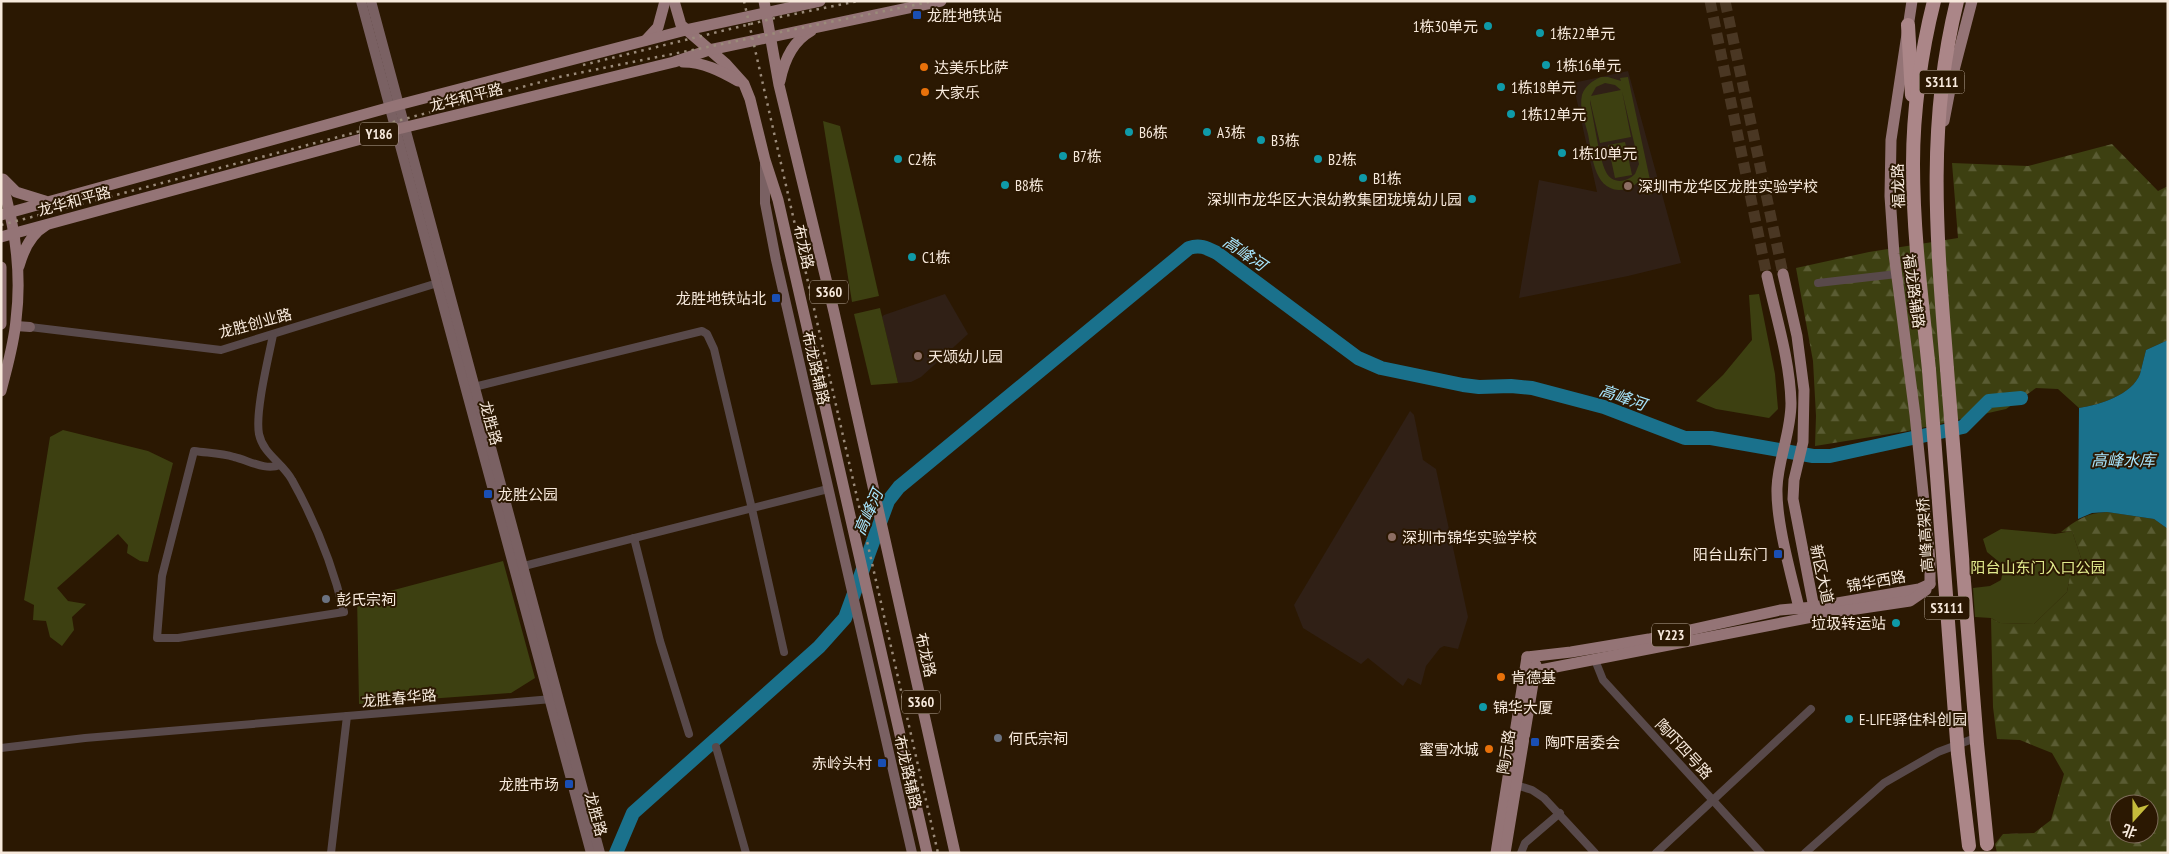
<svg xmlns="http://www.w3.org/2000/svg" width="2169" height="854" font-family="'PT Sans Narrow','Noto Sans SC',sans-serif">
<defs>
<pattern id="forest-firs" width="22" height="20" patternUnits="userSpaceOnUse" patternTransform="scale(1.25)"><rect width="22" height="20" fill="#3d4011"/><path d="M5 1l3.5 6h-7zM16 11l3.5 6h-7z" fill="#5a5c33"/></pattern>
</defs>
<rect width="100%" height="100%" fill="#2b1802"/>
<g fill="#302016">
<path d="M 1628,71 L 1681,263 L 1628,276 L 1519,298 L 1539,180 L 1597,192 L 1573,83 Z"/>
<path d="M 945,294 L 968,334 L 921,377 L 911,382 L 898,383 L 882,317 L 884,315 Z"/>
<path d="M 1410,411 L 1414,415 L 1423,460 L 1436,469 L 1468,617 L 1458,649 L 1444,646 L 1440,648 L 1426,666 L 1421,685 L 1408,678 L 1403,686 L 1368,658 L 1361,664 L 1303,628 L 1294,605 Z"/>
</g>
<g fill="#3d4011" fill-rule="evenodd">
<path d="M 1601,77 L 1608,77 L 1621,81 L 1620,78 L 1628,77 L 1653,194 L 1646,195 L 1642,178 C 1636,185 1629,190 1619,190 C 1593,189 1592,153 1588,134 C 1585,122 1579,107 1582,95 C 1585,86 1592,81 1601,77 ZM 1605,83 L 1615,85 L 1621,90 L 1591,96 L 1596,87 ZM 1622,91 L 1639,164 L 1635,174 C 1626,183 1612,184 1606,172 C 1599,158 1594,120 1590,103 L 1590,100 L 1600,143 L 1631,137 Z"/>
<path d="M 823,121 L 840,126 L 879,296 L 852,302 Z"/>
<path d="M 1625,142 L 1632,175 L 1615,178 L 1608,145 Z"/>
<path d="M 1759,294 L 1775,374 L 1778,409 L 1769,418 L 1716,409 L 1696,401 L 1723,375 L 1752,340 L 1749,295 Z"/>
<path d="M 880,308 L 898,383 L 871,385 L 854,314 Z"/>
<path d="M 63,430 L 148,451 L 173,463 L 148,562 L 140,561 L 127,553 L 128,545 L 118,534 L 57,588 L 68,601 L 86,604 L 72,617 L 74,630 L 62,646 L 50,637 L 46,621 L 33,620 L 34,605 L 24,600 L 50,437 Z"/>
<path d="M 2001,529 L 2055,534 L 2072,531 L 2082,561 L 2072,565 L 2067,592 L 2034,624 L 2000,623 L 1991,618 L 1975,617 L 1973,588 L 1990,586 L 2001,580 L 2004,566 L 1987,552 L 1983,539 Z"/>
<path d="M 503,561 L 535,678 L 511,693 L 359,704 L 357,595 L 375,595 Z"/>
</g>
<g fill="url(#forest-firs)" fill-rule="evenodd">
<path d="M 2112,144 L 2158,191 L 2168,186 L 2168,340 L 2146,350 C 2144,358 2142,366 2140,374 C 2132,395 2099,405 2079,408 L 2058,389 L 2036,388 L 2006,409 L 1908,431 L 1815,446 L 1816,416 L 1813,361 L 1796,268 L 1869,252 L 1958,238 L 1952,163 L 2028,166 Z"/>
<path d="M 2107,512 L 2154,519 L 2168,529 L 2168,853 L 1997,853 L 1995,844 L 2003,834 L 2034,833 L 2051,820 L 2064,774 L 2052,753 L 2020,740 L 1997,739 L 1993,707 L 1991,618 L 2000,623 L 2034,624 L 2067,592 L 2072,565 L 2082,561 L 2072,531 L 2061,532 C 2076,520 2087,513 2107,512 ZM 2119,804 L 2149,804 L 2149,834 L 2119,834 Z"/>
</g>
<path fill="#1a718c" d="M 2168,340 L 2168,529 L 2154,519 L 2107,512 L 2092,513 L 2078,519 L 2079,408 C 2099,405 2132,395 2140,374 C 2142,366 2144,358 2146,350 Z"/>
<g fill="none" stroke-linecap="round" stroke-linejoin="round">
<path stroke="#1a718c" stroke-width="14" d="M 616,853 L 633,813 L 819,647 L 845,618 L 888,501 L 899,487 L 1189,248 C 1200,244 1207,248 1217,253 L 1358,358 L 1381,368 L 1463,385 L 1479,387 L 1511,386 L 1532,388 L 1604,407 L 1685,438 L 1711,438 L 1813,456 L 1830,456 L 1963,427 L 1989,401 L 2021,398"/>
<g stroke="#4a3723" stroke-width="11" stroke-dasharray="11 5.5" stroke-linecap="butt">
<path d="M 1710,1 L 1767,276"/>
<path d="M 1725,1 L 1783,274"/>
</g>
<g stroke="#58494a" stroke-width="8">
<path d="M 1818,283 L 1897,274"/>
<path d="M 30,327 L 221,350 L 431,285"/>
<path d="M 273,335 C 268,360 255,412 259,434 C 263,454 283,463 292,480 C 315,521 333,566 344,612 L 178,638 L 157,638 L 162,576 L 194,451 C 207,453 221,453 234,457 C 248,460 265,471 280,465"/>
<path d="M 474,387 L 702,331 L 707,334 L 714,349 L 752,509 L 784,652"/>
<path d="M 634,538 L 660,641 L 689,734"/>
<path d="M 520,567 L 828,489"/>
<path d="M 1595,660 L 1603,680 L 1761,853"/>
<path d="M 716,747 L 746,853"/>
<path d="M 1,748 L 85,738 L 347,716"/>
<path d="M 1516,785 L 1532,790 L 1544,798 L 1595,853"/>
<path d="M 331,853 L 347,716 L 552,699"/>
<path d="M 1521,853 L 1525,843 L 1560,813"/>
<path d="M 1656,853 L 1811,709"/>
<path d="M 1805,853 L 1884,783 L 1938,752 L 1978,737"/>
</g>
<g stroke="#7a6163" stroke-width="10">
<path d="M 361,1 L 591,853"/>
<path d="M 371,1 L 600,853"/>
<path d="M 765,163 L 765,203 L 776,260 L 912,853"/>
<path d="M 16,326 L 30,327"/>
</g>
<g stroke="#947476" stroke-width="11">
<path d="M 674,1 L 681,25 L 726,64 L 744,84 L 750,99 L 765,160 L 778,200 L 927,853"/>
<path d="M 764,1 L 779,85 L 834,312 L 955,853"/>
<path d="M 1912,1 L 1891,140 L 1890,196 L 1894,254 L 1915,415 L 1930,560 L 1930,584"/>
<path d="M 646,40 L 658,27 L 665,1"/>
<path d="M 683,62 C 703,62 721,71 738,81"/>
<path d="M 780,81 C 784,61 793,41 811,31"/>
<path d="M 1944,121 L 1953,74 L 1972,1"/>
<path d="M 3,179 L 16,192 L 45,201"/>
<path d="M 1,180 C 15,225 22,272 16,320 C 14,344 7,367 1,391"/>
<path d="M 1,215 L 398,105 L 686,30 L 820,1"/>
<path d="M 1,237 L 398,129 L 674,62 L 709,50 L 941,1"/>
<path d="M 19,266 C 23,252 31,234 45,226"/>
<path d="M 1,267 L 1,324"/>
<path d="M 1783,274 L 1797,336 L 1804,390 L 1803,442 L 1794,480 L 1793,499 L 1815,613"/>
<path d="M 1767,276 C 1776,317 1790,360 1791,403 C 1791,433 1778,459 1777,488 C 1776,522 1791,574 1799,608 L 1805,611"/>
<path d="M 1527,657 L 1571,652 L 1649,639 L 1780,610 L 1814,607 L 1919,589 L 1930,584"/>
<path d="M 1535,671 L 1843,611 L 1910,601 L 1926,590"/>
<path d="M 1496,853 L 1527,657"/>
<path d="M 1505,853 L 1536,665"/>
</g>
<g stroke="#ab8688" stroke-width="14">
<path d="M 1908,25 L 1912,95"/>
<path d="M 1947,369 C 1937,241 1926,127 1957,1"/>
<path d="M 1929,370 C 1922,302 1913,233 1913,164 C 1913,112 1921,52 1934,1"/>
</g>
<g stroke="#9b8b7a" stroke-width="2.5" stroke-dasharray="2.5 5" stroke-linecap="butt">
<path d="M 744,1 L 938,853"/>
<path d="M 583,65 L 775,18 L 858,1"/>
<path d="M 56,203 L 89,194"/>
<path d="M 1,225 L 342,136 L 559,77 L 934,1"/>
</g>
<g stroke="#ab8688" stroke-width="14">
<path d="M 1947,369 L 1977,744 L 1987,844"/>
<path d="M 1929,370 L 1958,754 L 1969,846"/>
</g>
</g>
<g fill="#1a4fb4" stroke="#2b1802" stroke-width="2">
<rect x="912" y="10" width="10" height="10" rx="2.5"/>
<rect x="771" y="293" width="10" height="10" rx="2.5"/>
<rect x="483" y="489" width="10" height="10" rx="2.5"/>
<rect x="1773" y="549" width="10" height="10" rx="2.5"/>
<rect x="1530" y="737" width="10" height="10" rx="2.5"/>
<rect x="877" y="758" width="10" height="10" rx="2.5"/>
<rect x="564" y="779" width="10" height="10" rx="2.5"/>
</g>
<g fill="#0f9aa8" stroke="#2b1802" stroke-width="2">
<circle cx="1488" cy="26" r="5"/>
<circle cx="1540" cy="33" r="5"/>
<circle cx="1546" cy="65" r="5"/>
<circle cx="1501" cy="87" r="5"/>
<circle cx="1511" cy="114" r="5"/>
<circle cx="1129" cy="132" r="5"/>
<circle cx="1207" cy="132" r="5"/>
<circle cx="1261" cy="140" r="5"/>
<circle cx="1562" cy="153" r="5"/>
<circle cx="1063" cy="156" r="5"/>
<circle cx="898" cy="159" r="5"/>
<circle cx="1318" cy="159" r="5"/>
<circle cx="1363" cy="178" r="5"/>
<circle cx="1005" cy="185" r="5"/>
<circle cx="1472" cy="199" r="5"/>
<circle cx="912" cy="257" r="5"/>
<circle cx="1896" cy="623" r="5"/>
<circle cx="1483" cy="707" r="5"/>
<circle cx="1849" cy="719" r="5"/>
</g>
<g fill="#e8710a" stroke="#2b1802" stroke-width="2">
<circle cx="924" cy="67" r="5"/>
<circle cx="925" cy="92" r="5"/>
<circle cx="1501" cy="677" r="5"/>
<circle cx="1489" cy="749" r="5"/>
</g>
<g fill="#8d6e63" stroke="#2b1802" stroke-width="2">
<circle cx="1628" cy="186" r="5"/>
<circle cx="918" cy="356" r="5"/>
<circle cx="1392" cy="537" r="5"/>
</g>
<g fill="#6b7280" stroke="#2b1802" stroke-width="2">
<circle cx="326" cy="599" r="5"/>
<circle cx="998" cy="738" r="5"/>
</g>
<g text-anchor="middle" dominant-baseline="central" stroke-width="4" stroke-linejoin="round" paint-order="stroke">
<g fill="#2b1802" stroke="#baaa9b" stroke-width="1">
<rect x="1919.5" y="70.5" width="45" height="23" rx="4"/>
<rect x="360" y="122.5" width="38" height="23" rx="4"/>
<rect x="810" y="280.5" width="38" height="23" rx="4"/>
<rect x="1924.5" y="596.5" width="45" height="23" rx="4"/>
<rect x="1652" y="623.5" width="38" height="23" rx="4"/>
<rect x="902" y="690.5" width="38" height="23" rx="4"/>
</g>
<g font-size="14" font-weight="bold" fill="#f7e9dc">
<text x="1942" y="82">S3111</text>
<text x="379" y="134">Y186</text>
<text x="829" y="292">S360</text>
<text x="1947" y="608">S3111</text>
<text x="1671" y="635">Y223</text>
<text x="921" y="702">S360</text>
</g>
<g font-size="15" fill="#f7e9dc" stroke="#2b1802" text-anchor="start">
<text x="927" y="15">龙胜地铁站</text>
<text x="1478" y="26" text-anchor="end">1栋30单元</text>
<text x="1550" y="33">1栋22单元</text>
<text x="1556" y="65">1栋16单元</text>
<text x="934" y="67">达美乐比萨</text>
<text x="1511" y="87">1栋18单元</text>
<text x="935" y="92">大家乐</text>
<text x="1521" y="114">1栋12单元</text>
<text x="1139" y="132">B6栋</text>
<text x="1217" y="132">A3栋</text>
<text x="1271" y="140">B3栋</text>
<text x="1572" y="153">1栋10单元</text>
<text x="1073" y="156">B7栋</text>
<text x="908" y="159">C2栋</text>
<text x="1328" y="159">B2栋</text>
<text x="1373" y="178">B1栋</text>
<text x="1015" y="185">B8栋</text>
<text x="1638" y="186">深圳市龙华区龙胜实验学校</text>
<text x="1462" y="199" text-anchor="end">深圳市龙华区大浪幼教集团珑境幼儿园</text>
<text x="922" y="257">C1栋</text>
<text x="766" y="298" text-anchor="end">龙胜地铁站北</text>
<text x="928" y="356">天颂幼儿园</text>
<text x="498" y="494">龙胜公园</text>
<text x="1402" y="537">深圳市锦华实验学校</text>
<text x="1768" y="554" text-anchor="end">阳台山东门</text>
<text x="336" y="599">彭氏宗祠</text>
<text x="1886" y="623" text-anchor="end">垃圾转运站</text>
<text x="1511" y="677">肯德基</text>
<text x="1493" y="707">锦华大厦</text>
<text x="1859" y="719">E-LIFE驿住科创园</text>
<text x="1008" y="738">何氏宗祠</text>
<text x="1545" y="742">陶吓居委会</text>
<text x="1479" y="749" text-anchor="end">蜜雪冰城</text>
<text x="872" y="763" text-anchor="end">赤岭头村</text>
<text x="559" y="784" text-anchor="end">龙胜市场</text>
</g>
<g font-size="15" fill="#f7e9dc" stroke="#2b1802">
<text transform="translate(466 97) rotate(-14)">龙华和平路</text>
<text transform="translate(1898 186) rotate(-92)">福龙路</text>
<text transform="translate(74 201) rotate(-15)">龙华和平路</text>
<text transform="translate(804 247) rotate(77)">布龙路</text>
<text transform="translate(1914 291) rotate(82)">福龙路辅路</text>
<text transform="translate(255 323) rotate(-15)">龙胜创业路</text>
<text transform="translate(816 368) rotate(77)">布龙路辅路</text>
<text transform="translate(491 423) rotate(75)">龙胜路</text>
<text transform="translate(1925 535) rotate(-94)">高峰高架桥</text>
<text transform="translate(1822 574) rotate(78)">新区大道</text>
<text transform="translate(1876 581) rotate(-10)">锦华西路</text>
<text transform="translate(926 655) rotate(77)">布龙路</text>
<text transform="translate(399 698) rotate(-5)">龙胜春华路</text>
<text transform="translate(1684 749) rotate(47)">陶吓四号路</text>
<text transform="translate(1506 752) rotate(-81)">陶元路</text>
<text transform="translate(908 772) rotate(77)">布龙路辅路</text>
<text transform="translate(596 814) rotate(75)">龙胜路</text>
</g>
<g font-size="15" fill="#e2eb8d" stroke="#2b1802">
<text x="2038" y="567">阳台山东门入口公园</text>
</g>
<g font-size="16" font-style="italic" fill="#a8e6fe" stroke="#2b1802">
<text transform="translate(1245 253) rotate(34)">高峰河</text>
<text transform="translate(1623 397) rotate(19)">高峰河</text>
<text x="2123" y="460">高峰水库</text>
<text transform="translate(868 512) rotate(-66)">高峰河</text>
</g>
</g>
<rect width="2169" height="854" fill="none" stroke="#f7e9dc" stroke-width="5"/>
<g transform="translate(2134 819) rotate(201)"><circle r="24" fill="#2b1802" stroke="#7d6c59"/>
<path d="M0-4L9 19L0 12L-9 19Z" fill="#c6bc3c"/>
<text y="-8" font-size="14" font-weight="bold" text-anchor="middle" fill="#f7e9dc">北</text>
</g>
</svg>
